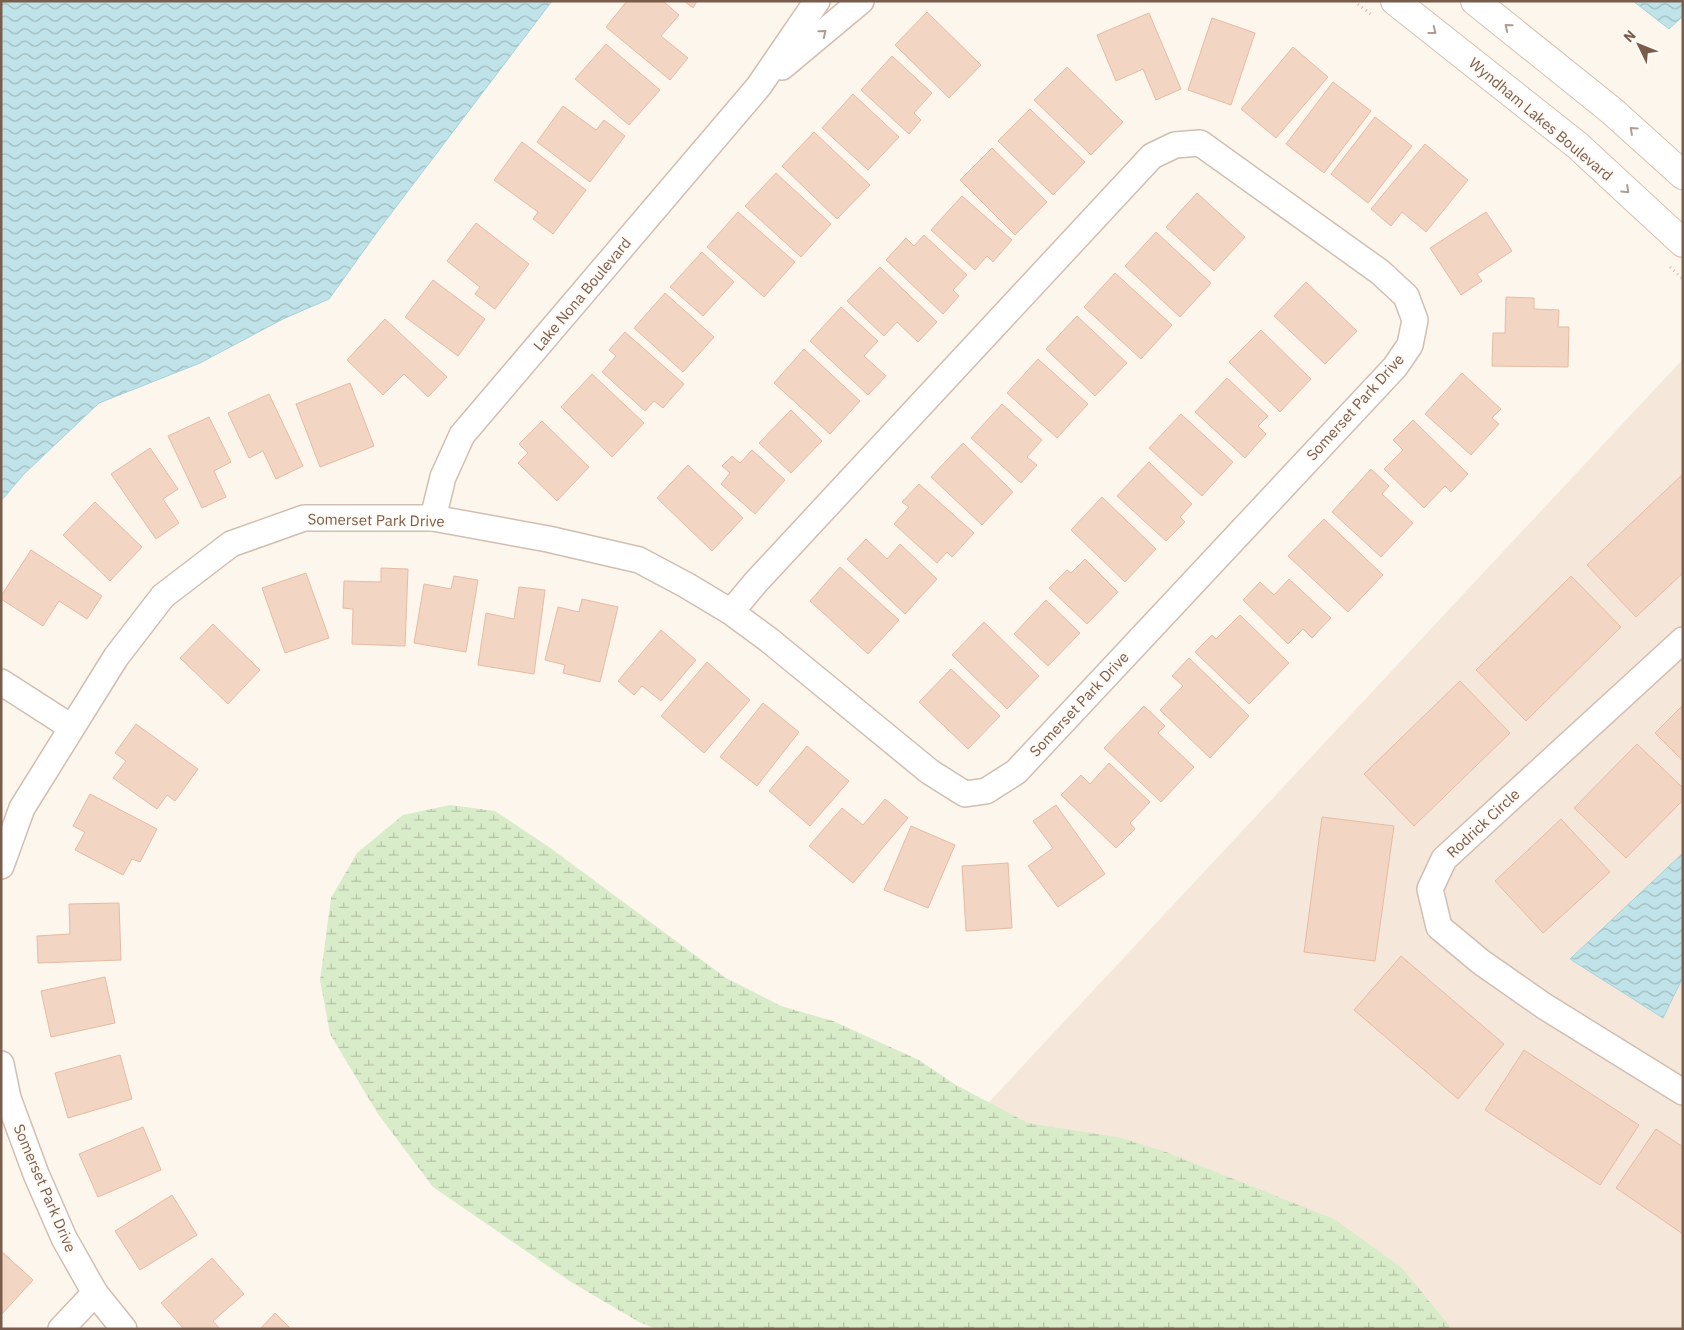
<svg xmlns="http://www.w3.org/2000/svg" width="1684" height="1330" font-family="'IBM Plex Sans',sans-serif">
<defs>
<pattern id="wetland-marsh" width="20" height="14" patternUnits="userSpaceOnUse" patternTransform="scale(1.25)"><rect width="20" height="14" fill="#d8ecc9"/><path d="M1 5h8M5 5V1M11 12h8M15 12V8" fill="none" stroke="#b4c2a5"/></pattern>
<pattern id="water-waves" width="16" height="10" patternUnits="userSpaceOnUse" patternTransform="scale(1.25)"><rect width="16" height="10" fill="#bfe3e8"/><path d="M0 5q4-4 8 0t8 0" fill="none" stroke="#a0bbbe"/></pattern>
</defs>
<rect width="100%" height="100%" fill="#fdf6ec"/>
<path fill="#f5e8da" d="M 1683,359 L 1683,1329 L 777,1329 Z"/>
<path fill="url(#wetland-marsh)" d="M 450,805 L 495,811 L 549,847 L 726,978 L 781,1006 L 833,1021 L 919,1060 L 956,1085 L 1028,1123 L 1122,1138 L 1166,1152 L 1334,1219 L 1402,1268 L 1452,1329 L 656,1329 L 639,1322 L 571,1282 L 433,1187 L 378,1114 L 330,1034 L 320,980 L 331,898 L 357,853 L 403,815 Z"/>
<g fill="url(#water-waves)" stroke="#a5d3da">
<path d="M 1,1 L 552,1 L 380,228 L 329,299 L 283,319 L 200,363 L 99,403 L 24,474 L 1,501 Z"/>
<path d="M 1633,1 L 1683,1 L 1683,16 L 1669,29 Z"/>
<path d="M 1683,853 L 1683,977 L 1663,1018 L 1570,959 Z"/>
</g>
<g fill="#f3d5c3" stroke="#e6bba3">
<path d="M 627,1 L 663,1 L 679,15 L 661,36 L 688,58 L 670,80 L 606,27 Z"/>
<path d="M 684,1 L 697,1 L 693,8 Z"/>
<path d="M 927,12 L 981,65 L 949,98 L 895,45 Z"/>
<path d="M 1149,13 L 1181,89 L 1156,100 L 1143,69 L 1116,81 L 1097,35 Z"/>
<path d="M 1212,18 L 1255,33 L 1231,105 L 1188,90 Z"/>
<path d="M 606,44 L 660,90 L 629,125 L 575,79 Z"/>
<path d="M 1293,47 L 1328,77 L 1276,138 L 1241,109 Z"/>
<path d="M 892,56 L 932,93 L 914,113 L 921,120 L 909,134 L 861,90 Z"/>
<path d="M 1067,67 L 1123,122 L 1091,155 L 1034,100 Z"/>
<path d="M 1333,82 L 1371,111 L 1324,173 L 1286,144 Z"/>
<path d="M 853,94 L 899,137 L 868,170 L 822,128 Z"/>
<path d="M 563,106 L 596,130 L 604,120 L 625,136 L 590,182 L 537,142 Z"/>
<path d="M 1030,109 L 1085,162 L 1053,195 L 998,141 Z"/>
<path d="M 1375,117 L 1412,146 L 1368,203 L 1331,174 Z"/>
<path d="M 814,132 L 870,185 L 837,219 L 782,166 Z"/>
<path d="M 522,142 L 586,190 L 553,234 L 533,219 L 538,212 L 494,180 Z"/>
<path d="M 1425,144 L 1468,180 L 1426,232 L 1402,212 L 1391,226 L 1371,209 Z"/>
<path d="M 992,148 L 1047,202 L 1015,235 L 960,180 Z"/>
<path d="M 776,173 L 831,224 L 801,257 L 745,206 Z"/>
<path d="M 1197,193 L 1245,237 L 1214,271 L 1166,227 Z"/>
<path d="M 962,196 L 1012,240 L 993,262 L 987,256 L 975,270 L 931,230 Z"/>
<path d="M 738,212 L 795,262 L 764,297 L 707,247 Z"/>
<path d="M 1486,212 L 1512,251 L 1477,274 L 1482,281 L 1461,295 L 1430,248 Z"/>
<path d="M 476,223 L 529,264 L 495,309 L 475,294 L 480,287 L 447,261 Z"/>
<path d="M 1156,232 L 1211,283 L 1180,317 L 1125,266 Z"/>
<path d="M 924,235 L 967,275 L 953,290 L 959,296 L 943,314 L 886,260 L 906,238 L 914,246 Z"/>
<path d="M 702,252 L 734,282 L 703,316 L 670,287 Z"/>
<path d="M 880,267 L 937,322 L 918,342 L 897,322 L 884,336 L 847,301 Z"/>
<path d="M 1115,273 L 1172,325 L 1141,359 L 1084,307 Z"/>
<path d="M 433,280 L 485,319 L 458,356 L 405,317 Z"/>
<path d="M 1306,282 L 1357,331 L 1325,364 L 1274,316 Z"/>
<path d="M 665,293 L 714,337 L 683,372 L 634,328 Z"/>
<path d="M 1506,297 L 1534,298 L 1534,309 L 1559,310 L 1558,327 L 1569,327 L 1568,367 L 1492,366 L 1493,333 L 1505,333 Z"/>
<path d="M 841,307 L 878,341 L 864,356 L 886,376 L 868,395 L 810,341 Z"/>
<path d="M 1077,316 L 1127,363 L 1095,396 L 1046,349 Z"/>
<path d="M 385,319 L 447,377 L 428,397 L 404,374 L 383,395 L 347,360 Z"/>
<path d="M 1261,330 L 1311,379 L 1280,412 L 1229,362 Z"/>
<path d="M 625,332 L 684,384 L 663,408 L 654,401 L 645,411 L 602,372 L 616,356 L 609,350 Z"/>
<path d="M 804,349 L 860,401 L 830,434 L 774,383 Z"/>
<path d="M 1038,359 L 1088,404 L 1057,438 L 1007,393 Z"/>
<path d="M 1462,373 L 1501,409 L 1492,418 L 1499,424 L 1471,455 L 1425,414 Z"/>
<path d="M 592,374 L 644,423 L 612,457 L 561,407 Z"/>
<path d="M 1227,378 L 1268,416 L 1258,426 L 1266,434 L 1245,458 L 1195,412 Z"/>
<path d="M 350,383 L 374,446 L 320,467 L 296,404 Z"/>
<path d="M 269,394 L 303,466 L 276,479 L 263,451 L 249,458 L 228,413 Z"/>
<path d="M 1002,404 L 1042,440 L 1027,457 L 1037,465 L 1021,483 L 971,438 Z"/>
<path d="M 791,410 L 822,441 L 791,473 L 759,443 Z"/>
<path d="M 1181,414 L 1233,462 L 1202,496 L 1149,448 Z"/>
<path d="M 209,417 L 231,462 L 214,471 L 226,497 L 202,508 L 168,436 Z"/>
<path d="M 1413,420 L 1468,474 L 1451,492 L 1445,486 L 1424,508 L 1384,469 L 1403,450 L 1393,440 Z"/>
<path d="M 542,421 L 589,467 L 557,501 L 518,463 L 528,453 L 519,444 Z"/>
<path d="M 963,443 L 1013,492 L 982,525 L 931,477 Z"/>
<path d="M 150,448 L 178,489 L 163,499 L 179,523 L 156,539 L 111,474 Z"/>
<path d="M 752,450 L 785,480 L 755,514 L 721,484 L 730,473 L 722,466 L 732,456 L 740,463 Z"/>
<path d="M 1149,462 L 1192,504 L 1180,517 L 1185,522 L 1166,541 L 1117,496 Z"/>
<path d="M 688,465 L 743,518 L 712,551 L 657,498 Z"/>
<path d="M 1371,469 L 1389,486 L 1382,494 L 1413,523 L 1381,557 L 1332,512 Z"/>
<path d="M 1683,474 L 1683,573 L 1636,617 L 1587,565 Z"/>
<path d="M 919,484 L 974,533 L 952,557 L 947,552 L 937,563 L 894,524 L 909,507 L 902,502 Z"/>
<path d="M 1102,497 L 1156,549 L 1125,582 L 1071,530 Z"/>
<path d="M 95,502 L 142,547 L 110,581 L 63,535 Z"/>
<path d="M 1324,519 L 1383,575 L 1348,612 L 1288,556 Z"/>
<path d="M 866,539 L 887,559 L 900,544 L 937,579 L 905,614 L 847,559 Z"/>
<path d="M 31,550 L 102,596 L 87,619 L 59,601 L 43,626 L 1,599 L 1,596 Z"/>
<path d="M 1085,559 L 1118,592 L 1087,624 L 1049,588 L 1067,570 L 1071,573 Z"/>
<path d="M 840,567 L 899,620 L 868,654 L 810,601 Z"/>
<path d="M 381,568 L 408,569 L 405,646 L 352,644 L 353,609 L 343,608 L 344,581 L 381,582 Z"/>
<path d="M 306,573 L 329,638 L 285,653 L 262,588 Z"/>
<path d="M 454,576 L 478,580 L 466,652 L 414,643 L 424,584 L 451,589 Z"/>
<path d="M 1571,576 L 1621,627 L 1526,721 L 1476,670 Z"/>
<path d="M 1289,579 L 1331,618 L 1312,638 L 1303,629 L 1288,644 L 1243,600 L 1260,582 L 1274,595 Z"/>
<path d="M 519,587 L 545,590 L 534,674 L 478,665 L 486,613 L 514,619 Z"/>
<path d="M 582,599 L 618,607 L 600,682 L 563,673 L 565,665 L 545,660 L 558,607 L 579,612 Z"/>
<path d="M 1046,600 L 1080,633 L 1048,666 L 1014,634 Z"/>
<path d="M 1240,615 L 1289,663 L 1249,704 L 1195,652 L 1212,635 L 1216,639 Z"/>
<path d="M 984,622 L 1039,676 L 1007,709 L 952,655 Z"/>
<path d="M 213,624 L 260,670 L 228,704 L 180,658 Z"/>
<path d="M 661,630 L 696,660 L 661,701 L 642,686 L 634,695 L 618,681 Z"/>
<path d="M 1189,658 L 1249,716 L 1210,758 L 1160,710 L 1183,686 L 1172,676 Z"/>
<path d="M 707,662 L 750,700 L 704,753 L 661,716 Z"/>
<path d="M 951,669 L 1000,716 L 968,749 L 919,702 Z"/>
<path d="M 1460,681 L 1510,733 L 1414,826 L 1364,774 Z"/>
<path d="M 763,703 L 799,732 L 757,786 L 720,757 Z"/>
<path d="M 1683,705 L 1683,761 L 1655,733 Z"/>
<path d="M 1144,706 L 1165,726 L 1158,733 L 1194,767 L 1161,802 L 1104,748 Z"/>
<path d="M 136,724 L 198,769 L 175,801 L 167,795 L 157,809 L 113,778 L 126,761 L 115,753 Z"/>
<path d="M 1637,744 L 1683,788 L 1683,800 L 1626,858 L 1574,808 Z"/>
<path d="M 807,746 L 849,781 L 810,826 L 769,791 Z"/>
<path d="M 1109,763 L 1150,802 L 1130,823 L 1135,829 L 1116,848 L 1061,795 L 1081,775 L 1090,784 Z"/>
<path d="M 90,794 L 157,829 L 140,862 L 132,859 L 123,875 L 75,850 L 85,832 L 73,826 Z"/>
<path d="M 885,799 L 908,818 L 853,883 L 809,846 L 842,808 L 863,825 Z"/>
<path d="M 1056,805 L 1105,874 L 1058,907 L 1028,866 L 1053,848 L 1033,821 Z"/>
<path d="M 1322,817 L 1394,826 L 1375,961 L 1304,952 Z"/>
<path d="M 1561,819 L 1610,872 L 1543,933 L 1495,881 Z"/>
<path d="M 911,826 L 955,845 L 928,908 L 884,890 Z"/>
<path d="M 1008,863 L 1012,928 L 966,931 L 962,866 Z"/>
<path d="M 119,903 L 121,960 L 38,963 L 37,936 L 70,934 L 69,904 Z"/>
<path d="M 1401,956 L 1504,1044 L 1458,1099 L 1354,1010 Z"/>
<path d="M 105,977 L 115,1023 L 51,1037 L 41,991 Z"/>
<path d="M 1524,1050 L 1639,1125 L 1600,1185 L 1485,1110 Z"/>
<path d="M 120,1055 L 132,1099 L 68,1118 L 55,1073 Z"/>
<path d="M 143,1127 L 161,1170 L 98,1197 L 79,1154 Z"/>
<path d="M 1656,1129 L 1683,1147 L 1683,1234 L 1616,1188 Z"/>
<path d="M 172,1195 L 197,1235 L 140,1270 L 115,1231 Z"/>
<path d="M 1,1251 L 33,1280 L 2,1314 L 1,1313 Z"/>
<path d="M 212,1258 L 244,1294 L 213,1321 L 220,1329 L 184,1329 L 161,1303 Z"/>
<path d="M 275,1313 L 291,1329 L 260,1329 Z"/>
</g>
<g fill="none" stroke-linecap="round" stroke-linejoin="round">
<defs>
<g id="street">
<path d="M 782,67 L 861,1"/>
<path d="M 433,518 L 443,477 L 462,435 L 759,86 L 817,1"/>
<path d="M 1683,640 L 1444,859 L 1430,889 L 1439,927 L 1481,962 L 1544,1006 L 1683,1092"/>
<path d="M 1,682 L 71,727"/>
<path d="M 1,866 L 22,808 L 116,657 L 163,596 L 231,544 L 304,518 L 433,518 L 548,539 L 639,560 L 686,585 L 731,612 L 769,640 L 930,772 L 965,794 L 986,791 L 1016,772 L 1395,367 L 1410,345 L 1415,320 L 1406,296 L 1380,272 L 1200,143 L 1175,145 L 1152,156 L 756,582 L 731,612"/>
<path d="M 1,1064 L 8,1098 L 36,1174 L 64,1238 L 95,1293 L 124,1329"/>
<path d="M 61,1329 L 95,1293"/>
</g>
<g id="secondary">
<path d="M 1395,1 L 1577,145 L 1683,243"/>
<path d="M 1475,1 L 1612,111 L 1683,175"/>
</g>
</defs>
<use href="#street" stroke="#d1beb0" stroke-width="28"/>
<use href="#secondary" stroke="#d6c0b0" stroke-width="30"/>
<g stroke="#d9b8a5" stroke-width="3" stroke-dasharray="1 4" stroke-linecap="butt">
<path d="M 1354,1 L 1373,16"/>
<path d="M 1670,267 L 1683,279"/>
</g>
<use href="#street" stroke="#fff" stroke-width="25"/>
<use href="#secondary" stroke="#fff" stroke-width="28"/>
</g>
<defs><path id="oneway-chevron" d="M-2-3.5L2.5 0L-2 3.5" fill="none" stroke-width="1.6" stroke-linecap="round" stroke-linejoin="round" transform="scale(1.25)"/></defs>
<g stroke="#af9d94">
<use href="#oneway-chevron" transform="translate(1508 27) rotate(-141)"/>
<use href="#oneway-chevron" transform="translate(1433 31) rotate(38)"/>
<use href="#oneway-chevron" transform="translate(823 33) rotate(-39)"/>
<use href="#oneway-chevron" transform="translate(1633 130) rotate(-138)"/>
<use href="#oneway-chevron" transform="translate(1626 190) rotate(43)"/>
</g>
<g text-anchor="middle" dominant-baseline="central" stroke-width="4" stroke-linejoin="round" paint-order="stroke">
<g font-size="15" fill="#7a5c4d" stroke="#fffaf3">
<text transform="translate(1541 119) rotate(40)">Wyndham Lakes Boulevard</text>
<text transform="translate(582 294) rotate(-50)">Lake Nona Boulevard</text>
<text transform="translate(1355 407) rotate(-48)">Somerset Park Drive</text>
<text transform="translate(376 520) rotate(1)">Somerset Park Drive</text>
<text transform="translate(1079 704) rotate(-47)">Somerset Park Drive</text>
<text transform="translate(1483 823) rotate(-43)">Rodrick Circle</text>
<text transform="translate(45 1188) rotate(67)">Somerset Park Drive</text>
</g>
</g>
<rect width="1684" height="1330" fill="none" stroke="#7a5c4d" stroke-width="5"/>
<g transform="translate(1639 45) rotate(313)" stroke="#fffaf3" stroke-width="4" paint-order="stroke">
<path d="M0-4L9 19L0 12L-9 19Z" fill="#7a5c4d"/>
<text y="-8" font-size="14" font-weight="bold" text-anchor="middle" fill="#7a5c4d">N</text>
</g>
</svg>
